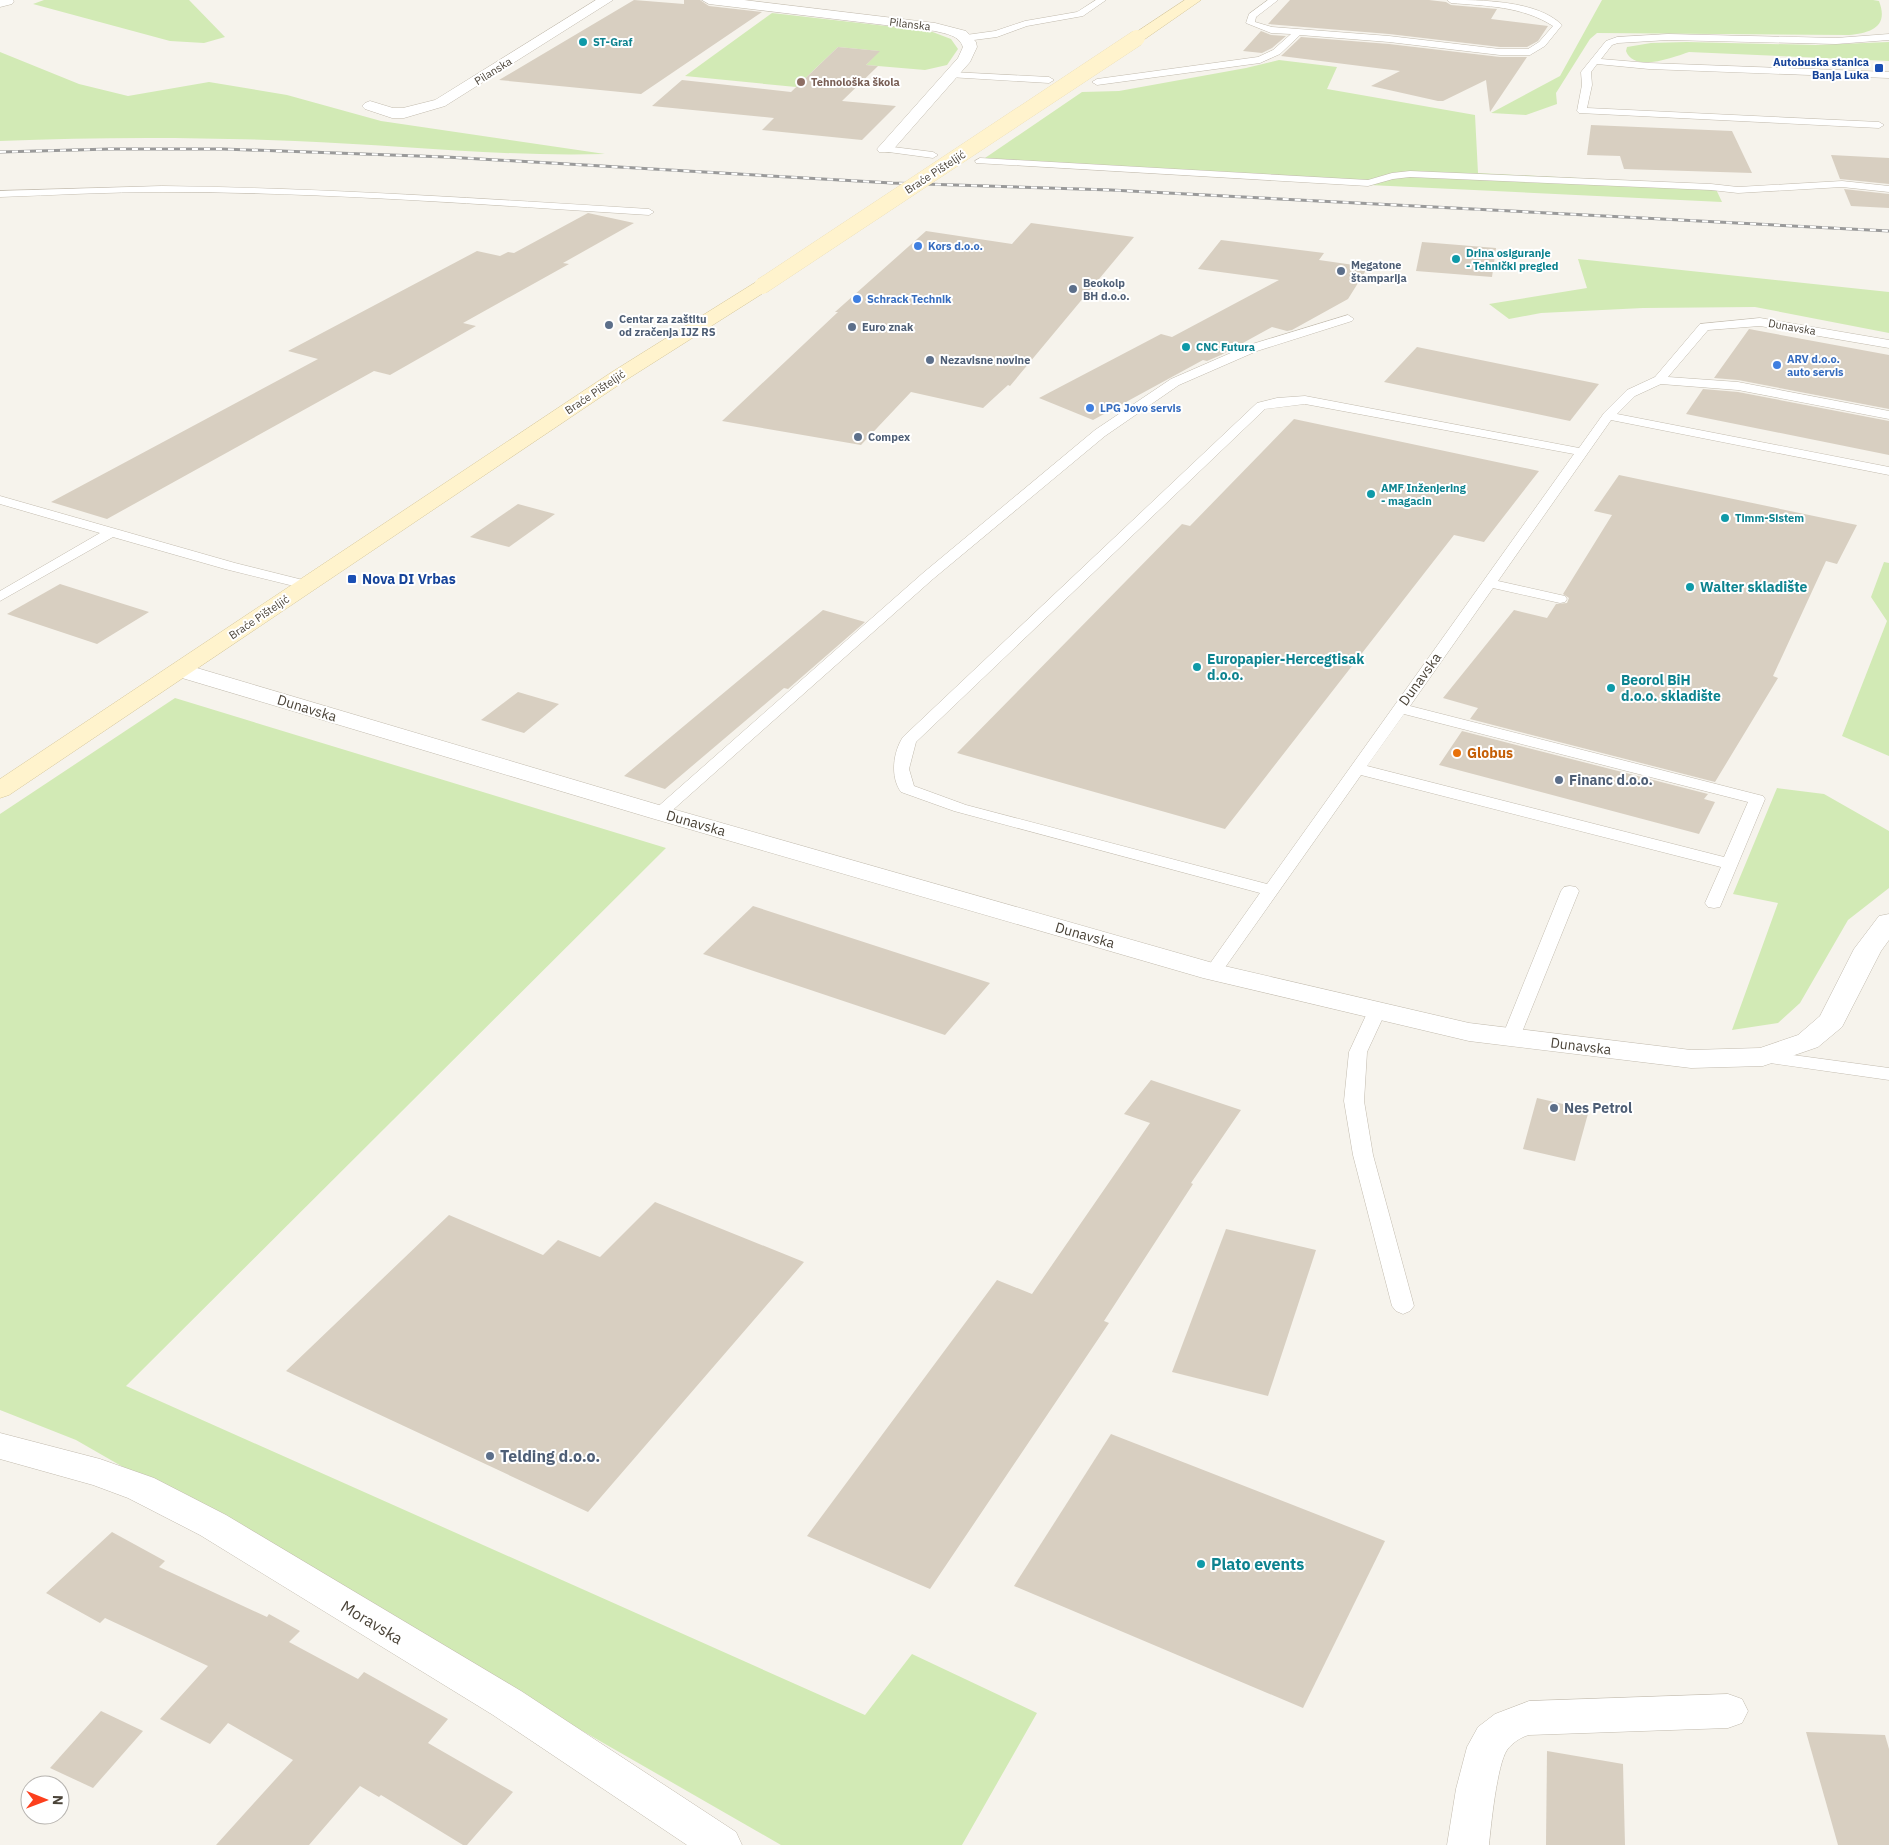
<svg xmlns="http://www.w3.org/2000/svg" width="1889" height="1845" font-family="'IBM Plex Sans',sans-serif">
<rect width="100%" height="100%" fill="#f6f3ec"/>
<g fill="#d2eab5">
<path d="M 44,0 L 189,0 L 225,37 L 204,43 L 170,41 L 33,4 Z"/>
<path d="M 1602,0 L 1873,0 L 1879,1 C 1889,27 1871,33 1849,35 L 1597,33 L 1590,39 L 1556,93 L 1557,104 L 1526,115 L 1491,113 L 1560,76 Z"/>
<path d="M 772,13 L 930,31 L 951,39 L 958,49 L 947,65 L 925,70 L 866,65 L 879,51 L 838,47 L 796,87 L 685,76 Z"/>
<path d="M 1687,42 L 1816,45 L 1889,42 L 1889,61 L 1689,52 C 1674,57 1634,73 1626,51 L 1627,47 L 1651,43 Z"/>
<path d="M 0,52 L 79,84 L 128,96 L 209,82 L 287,95 L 381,121 L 605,154 C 502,157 398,145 295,141 C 197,137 98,137 0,141 Z"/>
<path d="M 1279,60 L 1337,67 L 1327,89 L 1475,115 L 1478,173 L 1714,185 L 1722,202 L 1267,180 L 1271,176 L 985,158 L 1082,92 L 1119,91 L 1246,68 Z"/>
<path d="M 1578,259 L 1889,292 L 1889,333 L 1755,307 L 1643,308 L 1541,313 L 1509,319 L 1489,304 L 1587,288 Z"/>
<path d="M 1884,562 L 1889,563 L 1889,756 L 1842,736 L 1887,621 L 1871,597 Z"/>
<path d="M 175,698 L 666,848 L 126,1386 L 865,1715 L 912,1654 L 1037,1713 L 962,1845 L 781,1845 L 76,1440 L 0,1410 L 0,814 Z"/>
<path d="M 1777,788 L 1824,794 L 1889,831 L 1889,888 L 1848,920 L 1800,1003 L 1778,1023 L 1732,1030 L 1778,903 L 1733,894 Z"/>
</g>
<g fill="#d8cfc1">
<path d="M 634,0 L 684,4 L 684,0 L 700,0 L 709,6 L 762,12 L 641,94 L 499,80 Z"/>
<path d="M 1290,0 L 1429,0 L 1446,2 L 1451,5 L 1497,9 L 1491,19 L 1548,26 L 1538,41 L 1527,47 L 1500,47 L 1389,34 L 1268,24 Z"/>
<path d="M 1261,31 L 1271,35 L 1286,36 L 1272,48 L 1262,53 L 1243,51 Z"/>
<path d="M 1301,37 L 1389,44 L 1500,57 L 1527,57 L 1490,112 L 1486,80 L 1443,101 L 1438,101 L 1371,86 L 1400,71 L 1281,56 Z"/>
<path d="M 838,47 L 880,51 L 866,65 L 878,66 L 842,101 L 896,106 L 862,140 L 762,130 L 774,118 L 652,106 L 682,80 L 791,92 Z"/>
<path d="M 1591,125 L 1732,131 L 1752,173 L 1624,169 L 1620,156 L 1587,155 Z"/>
<path d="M 1831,155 L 1889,158 L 1889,184 L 1840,179 Z"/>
<path d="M 1844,189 L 1889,194 L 1889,208 L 1851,206 Z"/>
<path d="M 588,213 L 634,223 L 563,263 L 569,264 L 463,323 L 476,326 L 390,375 L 374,371 L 107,519 L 51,502 L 318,359 L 288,351 L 477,251 L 500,256 L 508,252 L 514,253 Z"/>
<path d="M 1031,223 L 1134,237 L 1010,386 L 1008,385 L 983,408 L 911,392 L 861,445 L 722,421 L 838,312 L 835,312 L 926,231 L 1012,244 Z"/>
<path d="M 1221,240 L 1324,253 L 1319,260 L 1368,267 L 1348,299 L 1292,330 L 1287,331 L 1272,327 L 1221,355 L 1207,361 L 1203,360 L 1093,420 L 1039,398 L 1161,334 L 1172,337 L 1279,280 L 1198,269 Z"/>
<path d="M 1422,242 L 1496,248 L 1492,277 L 1416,271 Z"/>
<path d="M 1749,329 L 1889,355 L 1889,409 L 1738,380 L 1714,378 Z"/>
<path d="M 1417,347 L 1599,384 L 1570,421 L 1384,382 Z"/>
<path d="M 1703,389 L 1738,392 L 1889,421 L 1889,455 L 1686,414 Z"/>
<path d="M 1294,419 L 1539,471 L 1484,542 L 1454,535 L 1225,829 L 957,753 L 1182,524 L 1190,526 Z"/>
<path d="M 1619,475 L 1857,525 L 1837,564 L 1826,561 L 1773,676 L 1778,678 L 1715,782 L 1470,719 L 1478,708 L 1443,698 L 1514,610 L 1547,618 L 1556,604 L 1567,603 L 1569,598 L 1563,594 L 1612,515 L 1594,511 Z"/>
<path d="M 518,504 L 555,514 L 509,547 L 470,537 Z"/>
<path d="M 60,584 L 149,612 L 97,644 L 7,614 Z"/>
<path d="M 823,610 L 865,622 L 788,689 L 784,688 L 665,789 L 624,776 Z"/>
<path d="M 518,692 L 559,704 L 524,733 L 481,720 Z"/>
<path d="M 1462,731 L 1708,794 L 1704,799 L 1715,802 L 1699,834 L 1439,765 Z"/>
<path d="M 753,906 L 990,983 L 945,1035 L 703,954 Z"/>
<path d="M 1151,1080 L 1241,1110 L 1191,1183 L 1193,1184 L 1104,1321 L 1109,1323 L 930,1589 L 807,1536 L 997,1280 L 1032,1294 L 1150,1123 L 1124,1114 Z"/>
<path d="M 1537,1098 L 1589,1110 L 1575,1161 L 1523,1149 Z"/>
<path d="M 655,1202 L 804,1262 L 588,1512 L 286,1371 L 449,1215 L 543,1255 L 558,1240 L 600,1257 Z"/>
<path d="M 1226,1229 L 1316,1250 L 1268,1396 L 1172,1372 Z"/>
<path d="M 1111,1434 L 1385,1541 L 1303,1708 L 1014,1586 Z"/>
<path d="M 112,1532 L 165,1561 L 159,1567 L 267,1617 L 269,1614 L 300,1631 L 289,1642 L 358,1679 L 364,1672 L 448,1719 L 428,1743 L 513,1792 L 467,1845 L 463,1845 L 381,1795 L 379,1797 L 360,1786 L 309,1845 L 216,1845 L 293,1760 L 228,1723 L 210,1744 L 160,1719 L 208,1666 L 105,1618 L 100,1623 L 46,1593 Z"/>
<path d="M 101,1711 L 143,1731 L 93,1788 L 50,1768 Z"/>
<path d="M 1806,1732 L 1885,1735 L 1889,1749 L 1889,1845 L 1838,1845 Z"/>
<path d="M 1547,1751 L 1623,1764 L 1625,1845 L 1546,1845 Z"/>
</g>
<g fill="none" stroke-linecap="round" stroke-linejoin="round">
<defs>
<g id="lane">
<path d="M 1096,0 L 1106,0 L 1083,16 L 1027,26 L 997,37 L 966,41 L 961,38 L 966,35 L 995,31 L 1025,21 L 1077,12 Z"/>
<path d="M 1268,0 L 1278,0 L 1256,17 L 1255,22 L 1272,27 L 1389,36 L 1500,49 L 1528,49 L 1539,42 L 1553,26 C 1522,6 1486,6 1451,3 L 1447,0 C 1480,0 1537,0 1562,25 L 1545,46 L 1530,55 L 1500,55 L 1389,42 L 1300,35 L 1280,54 L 1260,63 L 1097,85 L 1092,82 L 1097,79 L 1258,57 L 1273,50 L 1291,34 L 1271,33 L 1246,23 L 1249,14 Z"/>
<path d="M 1668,34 L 1836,38 L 1889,34 L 1889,40 L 1836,44 L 1668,40 L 1618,43 L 1612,45 L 1601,59 L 1649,63 L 1889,72 L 1889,78 L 1649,69 L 1597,64 L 1591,72 L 1592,85 L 1587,108 L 1879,122 L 1884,125 L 1879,128 L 1579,113 L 1577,111 L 1582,85 L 1581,72 L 1606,41 L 1617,37 Z"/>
<path d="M 952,72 L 1049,77 L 1054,80 L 1049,83 L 949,77 L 947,75 Z"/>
<path d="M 885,146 L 933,152 L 938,155 L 933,158 L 881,151 L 881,147 Z"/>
<path d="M 980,158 L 1368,180 L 1392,173 L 1410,171 L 1711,184 L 1738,187 L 1842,181 L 1889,186 L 1889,192 L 1842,187 L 1738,193 L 1711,190 L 1410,177 L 1393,179 L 1368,186 L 976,163 L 975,161 Z"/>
<path d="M 162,186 C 325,188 487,199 649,209 L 654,212 L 649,215 C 487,205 325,192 162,192 C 108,192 54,195 0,197 L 0,191 Z"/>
<path d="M 1348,315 L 1354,319 L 1352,321 L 1257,351 L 1179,385 L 1105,436 L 933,579 L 666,816 L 654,816 L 652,813 L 654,810 L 923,573 L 1095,430 L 1171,379 L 1249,345 Z"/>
<path d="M 1760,318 L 1889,340 L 1889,348 L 1760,326 L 1708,330 L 1668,377 L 1738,382 L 1889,411 L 1889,419 L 1738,390 L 1661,384 L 1635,396 L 1617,414 L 1889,467 L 1889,475 L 1611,420 L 1498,581 L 1565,596 L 1567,599 L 1565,602 L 1560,603 L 1493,588 L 1410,706 L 1763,796 L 1765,799 L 1720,907 L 1714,908 L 1708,907 L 1705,903 L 1721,867 L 1361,775 L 1219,976 L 1213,977 L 1207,976 L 1204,972 L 1260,893 L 954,811 L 901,792 C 890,777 893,752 903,737 L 1257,403 L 1277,398 L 1305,396 L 1579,448 L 1604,413 L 1627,390 L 1655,377 L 1700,324 ZM 1305,404 L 1574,454 L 1267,884 L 966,805 L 914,786 L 909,769 L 916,742 L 1265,409 ZM 1404,714 L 1748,802 L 1724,857 L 1367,766 Z"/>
<path d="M 0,496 L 235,563 L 311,582 L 313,585 L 311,588 L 306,589 L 225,569 L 113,537 L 0,601 L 0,591 L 100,533 L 0,504 Z"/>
<path d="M 1570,886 L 1576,887 L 1579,891 L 1520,1037 L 1518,1041 L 1511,1043 L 1504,1041 L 1502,1037 L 1561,891 L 1564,887 Z"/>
<path d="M 1377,1005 L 1383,1007 L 1386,1011 L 1367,1052 L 1364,1101 L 1373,1155 L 1414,1306 L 1410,1311 L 1403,1314 L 1396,1311 L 1392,1306 L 1353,1155 L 1344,1101 L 1349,1052 L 1368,1011 L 1371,1007 Z"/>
<path d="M 1763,1051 L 1889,1068 L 1889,1080 L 1756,1061 L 1754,1057 L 1756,1053 Z"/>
</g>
<g id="street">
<path d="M 0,0 L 13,0 L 14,1 L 12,4 L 0,7 Z"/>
<path d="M 596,0 L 613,0 L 445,106 L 404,118 L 392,118 L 365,109 L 362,106 L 365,103 L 370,101 L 393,108 L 403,108 L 435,100 Z"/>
<path d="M 702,0 L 744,0 L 935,23 L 966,31 L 976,42 L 977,47 L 970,62 L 891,152 L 879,152 L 877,149 L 958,58 L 963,47 C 959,35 946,34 935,31 L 709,4 Z"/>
<path d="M 180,663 L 669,808 L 1220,965 L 1469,1023 L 1691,1050 L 1760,1048 L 1798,1035 L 1820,1016 L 1854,949 L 1879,916 L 1889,914 L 1889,940 L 1881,951 L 1842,1027 L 1818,1047 L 1763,1066 L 1691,1068 L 1469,1041 L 1203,978 L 651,818 L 172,675 L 168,670 L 172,665 Z"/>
<path d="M 0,1433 L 100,1459 L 154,1478 L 226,1515 L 521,1691 L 736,1832 L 742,1845 L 687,1845 L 493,1715 L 200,1535 L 128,1498 L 93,1485 L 0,1459 Z"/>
<path d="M 1728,1694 L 1742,1699 L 1748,1711 L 1742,1723 L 1728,1728 L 1529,1735 C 1521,1737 1512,1743 1507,1750 C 1497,1765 1491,1825 1489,1845 L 1447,1845 L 1456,1789 L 1467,1747 L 1478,1727 L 1495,1714 L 1529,1701 Z"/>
</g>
<g id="secondary">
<path d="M 1185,0 L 1201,0 L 1142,41 L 1132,41 L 1130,38 L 1132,35 Z"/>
<path d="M 762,281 L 768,282 L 771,286 L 768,290 L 626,380 L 9,795 L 0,798 L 0,779 L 612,372 L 756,282 Z"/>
</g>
</defs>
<use href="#lane" stroke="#c2bbae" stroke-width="1"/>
<use href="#street" stroke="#c2bbae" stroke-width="1"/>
<use href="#secondary" stroke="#d6c79b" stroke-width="1"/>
<use href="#lane" fill="#fff" fill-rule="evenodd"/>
<use href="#street" fill="#fff" fill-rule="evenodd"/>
<use href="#secondary" fill="#fff3cd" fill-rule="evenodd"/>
<defs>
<path id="rail" d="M 0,152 L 111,149 L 223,149 L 446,157 L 892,183 L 1111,190 L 1889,231"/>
</defs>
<use href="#rail" stroke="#9a9a9a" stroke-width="3"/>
<use href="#rail" stroke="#fff" stroke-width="2" stroke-dasharray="6" stroke-linecap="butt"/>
<defs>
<path id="secondary-bridge" d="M 762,286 L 1137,38"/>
</defs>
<use href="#secondary-bridge" stroke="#d6c79b" stroke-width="16" stroke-linecap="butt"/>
<use href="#secondary-bridge" stroke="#fff3cd" stroke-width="16"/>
</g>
<g fill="#0f9aa8" stroke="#fff" stroke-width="2">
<circle cx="583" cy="42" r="5"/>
<circle cx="1456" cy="259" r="5"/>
<circle cx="1186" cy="347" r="5"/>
<circle cx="1371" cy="494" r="5"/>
<circle cx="1725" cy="518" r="5"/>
<circle cx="1690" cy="587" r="5"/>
<circle cx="1197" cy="667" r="5"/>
<circle cx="1611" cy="688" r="5"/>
<circle cx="1201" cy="1564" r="5"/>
</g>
<g fill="#1a4fb4" stroke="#fff" stroke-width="2">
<rect x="1874" y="63" width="10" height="10" rx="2.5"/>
<rect x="347" y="574" width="10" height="10" rx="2.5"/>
</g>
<circle fill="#8d6e63" stroke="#fff" stroke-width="2" cx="801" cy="82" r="5"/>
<g fill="#3f7fe0" stroke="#fff" stroke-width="2">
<circle cx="918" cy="246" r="5"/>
<circle cx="857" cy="299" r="5"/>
<circle cx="1777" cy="365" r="5"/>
<circle cx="1090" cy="408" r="5"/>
</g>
<g fill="#5c6f8a" stroke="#fff" stroke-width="2">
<circle cx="1341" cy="271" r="5"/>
<circle cx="1073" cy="289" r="5"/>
<circle cx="609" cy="325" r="5"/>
<circle cx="852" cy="327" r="5"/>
<circle cx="930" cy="360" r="5"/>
<circle cx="858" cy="437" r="5"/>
<circle cx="1559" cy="780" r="5"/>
<circle cx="1554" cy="1108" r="5"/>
<circle cx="490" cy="1456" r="5"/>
</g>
<circle fill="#e8710a" stroke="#fff" stroke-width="2" cx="1457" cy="753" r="5"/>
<g text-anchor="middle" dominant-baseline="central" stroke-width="4" stroke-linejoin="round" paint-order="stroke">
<g font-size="11" fill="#4b4439" stroke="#fff">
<text transform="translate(910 24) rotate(7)">Pilanska</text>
<text transform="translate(493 71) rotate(-32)">Pilanska</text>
<text transform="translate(935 172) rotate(-33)">Braće Pišteljić</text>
<text transform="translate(1792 327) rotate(10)">Dunavska</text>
<text transform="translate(595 392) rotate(-34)">Braće Pišteljić</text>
<text transform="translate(259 617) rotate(-34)">Braće Pišteljić</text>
</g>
<g font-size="11" font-weight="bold" fill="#0d838f" stroke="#fff" text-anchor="start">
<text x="593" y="42">ST-Graf</text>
<text x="1466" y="253">Drina osiguranje<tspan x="1466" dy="13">- Tehnički pregled</tspan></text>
<text x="1196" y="347">CNC Futura</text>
<text x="1381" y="488">AMF Inženjering<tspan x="1381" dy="13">- magacin</tspan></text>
<text x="1735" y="518">Timm-Sistem</text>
</g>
<g font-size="11" font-weight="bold" fill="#164399" stroke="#fff" text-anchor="end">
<text x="1869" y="62">Autobuska stanica<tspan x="1869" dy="13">Banja Luka</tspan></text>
</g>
<g font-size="11" font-weight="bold" fill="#785e54" stroke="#fff" text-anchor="start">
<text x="811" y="82">Tehnološka škola</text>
</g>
<g font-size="11" font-weight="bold" fill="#366cbe" stroke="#fff" text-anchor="start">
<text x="928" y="246">Kors d.o.o.</text>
<text x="867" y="299">Schrack Technik</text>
<text x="1787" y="359">ARV d.o.o.<tspan x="1787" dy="13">auto servis</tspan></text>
<text x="1100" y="408">LPG Jovo servis</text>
</g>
<g font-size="11" font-weight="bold" fill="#4e5e75" stroke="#fff" text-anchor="start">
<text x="1351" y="265">Megatone<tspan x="1351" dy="13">štamparija</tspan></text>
<text x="1083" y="283">Beokolp<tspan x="1083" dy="13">BH d.o.o.</tspan></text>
<text x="619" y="319">Centar za zaštitu<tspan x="619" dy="13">od zračenja IJZ RS</tspan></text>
<text x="862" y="327">Euro znak</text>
<text x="940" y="360">Nezavisne novine</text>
<text x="868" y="437">Compex</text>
</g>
<g font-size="14" font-weight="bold" fill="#164399" stroke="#fff" text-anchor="start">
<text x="362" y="579">Nova DI Vrbas</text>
</g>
<g font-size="14" font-weight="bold" fill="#0d838f" stroke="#fff" text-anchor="start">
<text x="1700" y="587">Walter skladište</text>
<text x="1207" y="659">Europapier-Hercegtisak<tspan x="1207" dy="16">d.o.o.</tspan></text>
<text x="1621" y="680">Beorol BiH<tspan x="1621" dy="16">d.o.o. skladište</tspan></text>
</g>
<g font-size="14" fill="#4b4439" stroke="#fff">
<text transform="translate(1420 679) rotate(-54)">Dunavska</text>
<text transform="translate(307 708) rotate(17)">Dunavska</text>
<text transform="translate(696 823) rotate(16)">Dunavska</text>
<text transform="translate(1085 935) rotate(16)">Dunavska</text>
<text transform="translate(1581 1046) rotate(7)">Dunavska</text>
</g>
<g font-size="14" font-weight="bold" fill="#c56008" stroke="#fff" text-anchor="start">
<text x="1467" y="753">Globus</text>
</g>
<g font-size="14" font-weight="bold" fill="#4e5e75" stroke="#fff" text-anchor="start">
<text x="1569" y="780">Financ d.o.o.</text>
<text x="1564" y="1108">Nes Petrol</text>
</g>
<g font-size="16" font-weight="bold" fill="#4e5e75" stroke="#fff" text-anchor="start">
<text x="500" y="1456">Telding d.o.o.</text>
</g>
<g font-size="16" font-weight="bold" fill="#0d838f" stroke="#fff" text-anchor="start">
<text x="1211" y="1564">Plato events</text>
</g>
<g font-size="16" fill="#4b4439" stroke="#fff">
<text transform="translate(372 1622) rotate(31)">Moravska</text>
</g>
</g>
<g transform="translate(45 1800) rotate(91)"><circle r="24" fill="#ffffff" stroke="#b7b4b0"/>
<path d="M0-4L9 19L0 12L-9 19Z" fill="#fc3f1d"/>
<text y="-8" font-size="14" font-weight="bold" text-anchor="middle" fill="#4b4439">N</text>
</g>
</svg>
